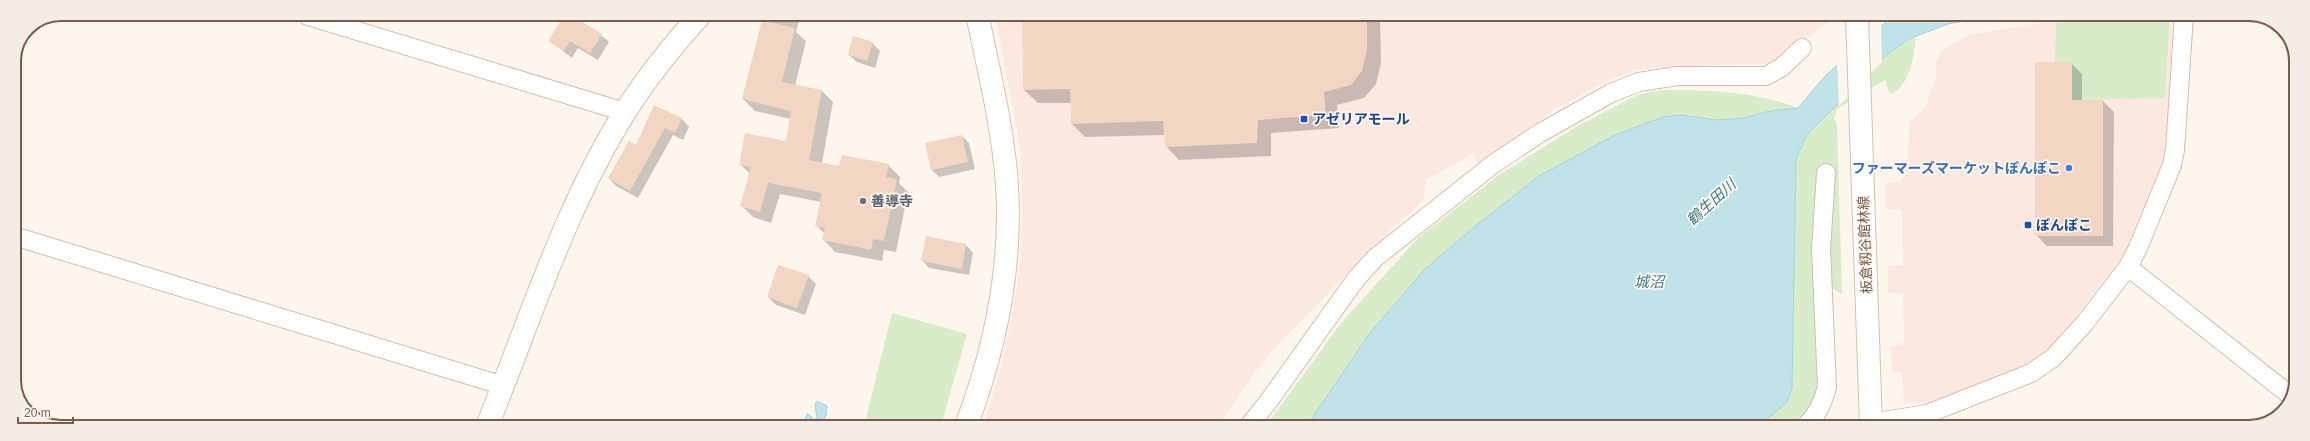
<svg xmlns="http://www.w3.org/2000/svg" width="2310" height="441" font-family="Helvetica,'Noto Sans JP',sans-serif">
<rect width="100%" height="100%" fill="#fdf6ec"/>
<g fill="#fde8e0">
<path d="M 995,14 L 1831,15 L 1831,20 L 1786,55 L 1768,64 L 1666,66 L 1638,70 L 1613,78 L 1555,109 L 1478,164 L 1473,154 L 1427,179 L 1423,200 L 1374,246 L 1267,356 L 1217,427 L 983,427 L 1001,368 L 1014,305 L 1021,256 L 1022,213 L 1020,146 Z"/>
<path d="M 2083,15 L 2173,15 L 2166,158 L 2125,253 L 2059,338 L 2040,358 L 2027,367 L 1962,390 L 1940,402 L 1904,403 L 1902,372 L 1892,373 L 1891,346 L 1904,344 L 1903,293 L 1888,293 L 1888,266 L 1903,265 L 1902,210 L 1885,209 L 1885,184 L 1902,180 L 1907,164 L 1910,122 L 1925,108 L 1936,78 L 1936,62 L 1940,52 L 1969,35 Z"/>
</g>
<g fill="#d8ecc9">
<path d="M 2097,15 L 2170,15 L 2165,98 L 2072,100 L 2072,62 L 2055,62 L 2056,23 Z"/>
<path d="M 1912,38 L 1916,38 C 1913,60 1911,81 1893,94 L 1889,93 L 1885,80 L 1837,109 L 1834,118 L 1837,124 L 1842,295 L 1827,284 L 1820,378 L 1813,411 L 1796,427 L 1758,427 L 1787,402 L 1792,388 L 1796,159 L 1805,139 L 1848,92 L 1885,56 Z"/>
<path d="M 1661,90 C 1707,90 1755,91 1798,108 L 1770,111 L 1744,118 L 1717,120 L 1681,115 L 1473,228 L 1425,269 L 1370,333 L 1306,427 L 1265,427 L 1341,323 L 1418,238 L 1500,174 L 1576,127 L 1637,95 Z"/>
<path d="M 892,313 L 967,334 L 941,426 L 864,426 Z"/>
</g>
<g fill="#bfe3e8" stroke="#a5d3da">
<path d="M 1900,15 L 1997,15 L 1948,24 L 1911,38 L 1885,56 L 1811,131 L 1805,139 L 1796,159 L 1792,388 L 1787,402 L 1758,427 L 1306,427 L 1370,333 L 1425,269 L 1473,228 L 1539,176 L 1615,135 L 1663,117 L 1681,115 L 1717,120 L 1744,118 L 1770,111 L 1798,108 L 1826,75 L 1888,20 Z"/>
<path d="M 817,401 L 827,406 L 826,416 L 820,426 L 806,426 L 804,422 L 807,414 L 811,416 L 813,420 L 817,418 L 815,405 Z"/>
</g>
<path fill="#fdf6ec" d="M 1881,24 L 1882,62 L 1839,106 L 1837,62 Z"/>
<g fill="#0003">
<path d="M 764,14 L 801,14 L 796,32 L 806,41 L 795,86 L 822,91 L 833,102 L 822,163 L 840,167 L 888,165 L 900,177 L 899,183 L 908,192 L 896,252 L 884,250 L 882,261 L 835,252 L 824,240 L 825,234 L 816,225 L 821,202 L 780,194 L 771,223 L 753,217 L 741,205 L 750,174 L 740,164 L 786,142 L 791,119 L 755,111 L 743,99 Z"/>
<path d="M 824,14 L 854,14 L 852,22 Z"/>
<path d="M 1023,14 L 1378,15 L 1380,23 L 1381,63 L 1376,84 L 1364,98 L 1337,105 L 1339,128 L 1271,133 L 1271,156 L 1179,160 L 1166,146 L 1165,135 L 1085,137 L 1072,124 L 1071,103 L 1038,103 L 1024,90 Z"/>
<path d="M 601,35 L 609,42 L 598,60 L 578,48 L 572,58 L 550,41 Z"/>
<path d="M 872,43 L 880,51 L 875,68 L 857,62 L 849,55 Z"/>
<path d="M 2071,63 L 2082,74 L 2082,101 L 2103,101 L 2114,112 L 2113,246 L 2047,246 L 2036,235 Z"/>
<path d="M 655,107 L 682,119 L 689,127 L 683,140 L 673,135 L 638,198 L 616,186 L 609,178 L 636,146 Z"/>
<path d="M 962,136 L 969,143 L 975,169 L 939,177 L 932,170 Z"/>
<path d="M 966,245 L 973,253 L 969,275 L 929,268 L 922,260 Z"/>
<path d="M 808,276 L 816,284 L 805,315 L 776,305 L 768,297 Z"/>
</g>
<g fill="#f3d5c3">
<path d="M 565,14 L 569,14 L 602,34 L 590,53 L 570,41 L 564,51 L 548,41 Z"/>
<path d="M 1022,14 L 1367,15 L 1367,49 L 1362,71 L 1351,85 L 1324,92 L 1326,115 L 1258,120 L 1257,143 L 1165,147 L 1163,121 L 1071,124 L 1070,89 L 1023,90 Z"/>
<path d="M 762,20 L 795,28 L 782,82 L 822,90 L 809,160 L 839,166 L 842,155 L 889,164 L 886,177 L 897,179 L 884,241 L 873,239 L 871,250 L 822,240 L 825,228 L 815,226 L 822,193 L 768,183 L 760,212 L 740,206 L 751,167 L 739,165 L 745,133 L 786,141 L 791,111 L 742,99 Z"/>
<path d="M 853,36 L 873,42 L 867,61 L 848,55 Z"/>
<path d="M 2035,62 L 2072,62 L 2072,100 L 2103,100 L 2103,236 L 2035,236 Z"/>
<path d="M 654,105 L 682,118 L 675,133 L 665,128 L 630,191 L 608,178 L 629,141 L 636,145 Z"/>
<path d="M 962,135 L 968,162 L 931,170 L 925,143 Z"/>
<path d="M 926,236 L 966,244 L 962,269 L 921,261 Z"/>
<path d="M 778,265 L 809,275 L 797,308 L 767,297 Z"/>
</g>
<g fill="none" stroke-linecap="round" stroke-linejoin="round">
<defs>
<g id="street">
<path d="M 308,16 L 625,112"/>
<path d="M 14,236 L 504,386"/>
<path d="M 2128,267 L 2291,396"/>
<path d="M 1871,423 L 1927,414 L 2031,373 L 2053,358 L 2084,324 L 2128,267 L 2138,248 L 2172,165 L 2175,150 L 2184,15"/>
<path d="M 1248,427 L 1268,402 L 1356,279 L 1375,258 L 1492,165 L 1540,133 L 1611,93 L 1639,82 L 1677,76 L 1766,76 L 1782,67 L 1802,48"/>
<path d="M 1805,427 C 1817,416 1823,403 1827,387 L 1821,248 L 1826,173"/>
</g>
<g id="secondary">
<path d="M 1857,15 L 1871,427"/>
<path d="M 487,426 C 530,321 564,209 625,112 C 647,77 673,45 701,14"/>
<path d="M 966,426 C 995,350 1012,267 1007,185 C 1003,128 989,71 977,14"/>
</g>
</defs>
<use href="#street" stroke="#d1beb0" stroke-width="20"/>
<use href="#secondary" stroke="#d6c0b0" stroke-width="24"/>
<use href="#street" stroke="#fff" stroke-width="18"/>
<use href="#secondary" stroke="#fff" stroke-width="22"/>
</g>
<g fill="#1a4fb4" stroke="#fffaf3" stroke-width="1.5">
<rect x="1300" y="115" width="8" height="8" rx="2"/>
<rect x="2024" y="221" width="8" height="8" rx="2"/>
</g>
<circle fill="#3f7fe0" stroke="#fffaf3" stroke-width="1.5" cx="2069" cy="168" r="4"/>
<circle fill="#6b7280" stroke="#fffaf3" stroke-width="1.5" cx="863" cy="201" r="4"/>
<g text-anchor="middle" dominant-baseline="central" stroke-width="3.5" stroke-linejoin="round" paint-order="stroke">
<g font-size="14" font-weight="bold" fill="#164399" stroke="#fffaf3" text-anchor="start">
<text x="1312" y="119">アゼリアモール</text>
<text x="2036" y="225">ぽんぽこ</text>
</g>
<g font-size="14" font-weight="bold" fill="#366cbe" stroke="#fffaf3" text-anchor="end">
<text x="2061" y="168">ファーマーズマーケットぽんぽこ</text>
</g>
<g font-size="14" font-weight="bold" fill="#5b616d" stroke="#fffaf3" text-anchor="start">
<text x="871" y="201">善導寺</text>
</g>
<g font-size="14" fill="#7a5c4d" stroke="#fffaf3">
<text transform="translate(1865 245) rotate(-92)">板倉籾谷館林線</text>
</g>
<g font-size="15" font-style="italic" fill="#437c86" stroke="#fffaf3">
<text transform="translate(1711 202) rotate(-42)">鶴生田川</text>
<text x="1649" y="281">城沼</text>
</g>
</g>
<path d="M0 0H2310V441H0ZM61 21H2249A40 40 0 0 1 2289 61V380A40 40 0 0 1 2249 420H61A40 40 0 0 1 21 380V61A40 40 0 0 1 61 21Z" fill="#f4ede6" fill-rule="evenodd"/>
<path fill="none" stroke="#7a5c4d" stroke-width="2" d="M61 21H2249A40 40 0 0 1 2289 61V380A40 40 0 0 1 2249 420H61A40 40 0 0 1 21 380V61A40 40 0 0 1 61 21Z"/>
<path d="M18 417v6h55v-6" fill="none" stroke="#7a5c4d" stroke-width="2"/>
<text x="24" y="417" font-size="12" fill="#7a5c4d" stroke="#fffaf3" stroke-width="3" paint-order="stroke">20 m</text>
</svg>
